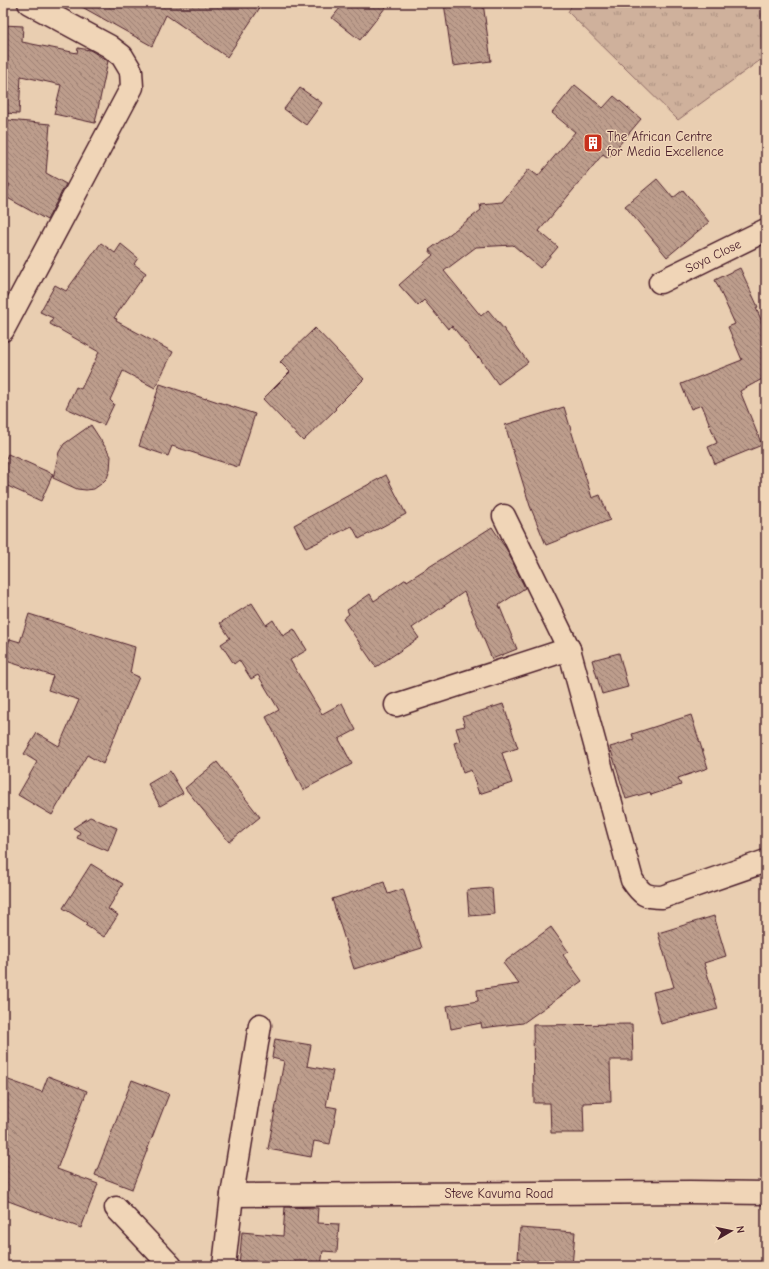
<svg xmlns="http://www.w3.org/2000/svg" width="769" height="1269" font-family="'Comic Neue',sans-serif">
<defs>
<pattern id="grass-tufts" width="24" height="20" patternUnits="userSpaceOnUse"><rect width="24" height="20" fill="#cfb19c"/><path d="M3 7l-1-3M5 7V3M7 7l1-3M15 17l-1-3M17 17v-4M19 17l1-3" fill="none" stroke="#aa8f7f"/></pattern>
<pattern id="building-back-hatch" width="6" height="6" patternUnits="userSpaceOnUse"><rect width="6" height="6" fill="#bd9d8c"/><path d="M-1 5l2 2M0 0l6 6M5-1l2 2" fill="none" stroke="#9c7f73"/></pattern>
</defs>
<rect width="100%" height="100%" fill="#e9ceb1"/>
<filter id="ink" filterUnits="userSpaceOnUse"><feTurbulence type="fractalNoise" baseFrequency=".025" numOctaves="2"/><feDisplacementMap in="SourceGraphic" scale="8" xChannelSelector="R" yChannelSelector="G"/><feConvolveMatrix kernelMatrix="1 2 1 2 8 2 1 2 1" color-interpolation-filters="sRGB"/></filter>
<g filter="url(#ink)">
<path fill="url(#grass-tufts)" stroke="#8c6864" d="M 573,3 L 761,3 L 766,9 L 766,56 L 678,120 L 568,12 Z"/>
<g fill="url(#building-back-hatch)" stroke="#4a1f2b">
<path d="M 75,3 L 263,3 L 227,57 L 166,15 L 152,46 Z"/>
<path d="M 344,3 L 389,3 L 360,40 L 332,18 Z"/>
<path d="M 444,3 L 483,3 L 491,61 L 453,66 Z"/>
<path d="M 3,25 L 23,26 L 22,42 L 77,53 L 78,48 L 90,50 L 108,61 L 95,123 L 54,114 L 61,85 L 21,76 L 19,114 L 3,113 Z"/>
<path d="M 575,85 L 603,108 L 614,96 L 641,119 L 608,158 L 603,154 L 539,231 L 558,247 L 540,268 L 513,245 L 476,247 L 444,271 L 481,316 L 488,310 L 503,328 L 528,362 L 498,384 L 479,357 L 478,358 L 452,326 L 448,329 L 424,300 L 418,306 L 399,285 L 433,255 L 429,250 L 481,210 L 480,204 L 502,202 L 529,169 L 538,176 L 575,132 L 552,113 Z"/>
<path d="M 300,88 L 322,103 L 306,125 L 284,109 Z"/>
<path d="M 8,120 L 50,124 L 46,173 L 66,184 L 47,220 L 4,196 L 10,185 L 3,181 Z"/>
<path d="M 657,179 L 673,198 L 683,190 L 709,222 L 667,257 L 625,206 Z"/>
<path d="M 101,243 L 115,253 L 121,244 L 138,258 L 134,264 L 146,273 L 114,318 L 117,319 L 116,321 L 173,352 L 155,388 L 123,371 L 110,400 L 114,404 L 104,425 L 66,408 L 76,387 L 81,389 L 99,352 L 50,324 L 53,318 L 40,312 L 55,285 L 66,291 Z"/>
<path d="M 740,268 L 758,307 L 756,308 L 766,331 L 766,377 L 740,391 L 762,445 L 715,464 L 708,447 L 717,443 L 702,405 L 691,409 L 681,384 L 742,360 L 728,327 L 735,324 L 715,280 Z"/>
<path d="M 315,328 L 364,379 L 335,408 L 336,409 L 303,441 L 263,399 L 290,372 L 280,362 Z"/>
<path d="M 160,384 L 206,399 L 206,398 L 255,414 L 238,467 L 172,446 L 168,456 L 139,446 Z"/>
<path d="M 564,407 L 592,498 L 600,495 L 610,520 L 546,545 L 530,506 L 505,425 Z"/>
<path d="M 91,425 L 111,456 L 110,470 L 107,478 L 101,484 L 94,489 L 86,490 L 77,489 L 53,478 L 59,452 L 64,444 Z"/>
<path d="M 8,454 L 53,474 L 41,501 L 3,484 L 3,465 Z"/>
<path d="M 386,475 L 406,514 L 359,539 L 352,526 L 306,548 L 294,525 Z"/>
<path d="M 492,527 L 507,550 L 525,588 L 499,605 L 517,649 L 492,659 L 464,592 L 412,628 L 419,638 L 376,667 L 343,619 L 349,614 L 347,610 L 370,594 L 374,601 L 406,579 L 407,581 Z"/>
<path d="M 252,603 L 266,625 L 273,620 L 283,636 L 294,629 L 307,650 L 290,660 L 322,714 L 342,703 L 356,730 L 339,739 L 352,764 L 303,790 L 266,717 L 279,710 L 258,675 L 251,679 L 239,660 L 234,664 L 221,644 L 230,638 L 220,623 Z"/>
<path d="M 29,614 L 135,647 L 130,673 L 139,677 L 103,764 L 87,755 L 52,815 L 18,795 L 37,762 L 24,754 L 37,733 L 59,746 L 79,700 L 48,690 L 53,676 L 3,660 L 10,639 L 20,642 Z"/>
<path d="M 619,653 L 628,687 L 602,694 L 592,660 Z"/>
<path d="M 503,704 L 518,748 L 502,753 L 512,783 L 479,794 L 471,770 L 463,773 L 454,743 L 460,741 L 456,728 L 465,726 L 462,717 Z"/>
<path d="M 691,715 L 708,768 L 678,778 L 681,785 L 651,795 L 650,792 L 626,799 L 610,747 L 634,740 L 632,734 Z"/>
<path d="M 217,762 L 260,817 L 229,842 L 185,788 Z"/>
<path d="M 170,771 L 183,793 L 160,806 L 148,784 Z"/>
<path d="M 90,817 L 117,828 L 108,851 L 77,838 L 80,832 L 73,828 Z"/>
<path d="M 91,864 L 123,884 L 108,909 L 118,915 L 104,937 L 85,925 L 87,923 L 63,908 Z"/>
<path d="M 384,882 L 388,894 L 403,889 L 422,948 L 354,969 L 332,899 Z"/>
<path d="M 492,888 L 494,914 L 469,916 L 467,890 Z"/>
<path d="M 714,916 L 726,956 L 704,963 L 718,1009 L 661,1024 L 653,992 L 674,987 L 658,933 Z"/>
<path d="M 551,927 L 568,951 L 563,955 L 582,981 L 523,1023 L 482,1028 L 481,1023 L 451,1029 L 447,1006 L 478,1001 L 477,990 L 519,984 L 503,963 Z"/>
<path d="M 632,1024 L 633,1060 L 610,1060 L 611,1102 L 583,1103 L 584,1133 L 551,1133 L 550,1103 L 534,1103 L 533,1025 Z"/>
<path d="M 275,1039 L 311,1045 L 307,1066 L 333,1071 L 326,1106 L 337,1108 L 330,1144 L 314,1141 L 311,1157 L 268,1149 L 284,1061 L 272,1058 Z"/>
<path d="M 48,1076 L 87,1091 L 57,1169 L 98,1184 L 81,1228 L 3,1199 L 3,1078 L 42,1092 Z"/>
<path d="M 132,1080 L 169,1094 L 132,1189 L 95,1175 Z"/>
<path d="M 285,1207 L 318,1208 L 317,1223 L 339,1224 L 337,1252 L 323,1251 L 321,1266 L 239,1266 L 242,1232 L 283,1236 Z"/>
<path d="M 520,1228 L 575,1232 L 572,1266 L 524,1266 L 524,1260 L 518,1259 Z"/>
</g>
<g fill="none" stroke-linecap="round" stroke-linejoin="round">
<defs>
<g id="street">
<path d="M 660,282 L 766,230"/>
<path d="M 3,330 L 132,87 L 131,71 L 122,56 L 109,46 L 29,3"/>
<path d="M 504,516 L 569,649 L 632,880 C 642,895 645,897 662,897 L 766,861"/>
<path d="M 396,705 L 569,649"/>
<path d="M 232,1195 L 690,1192 L 766,1193"/>
<path d="M 116,1208 L 171,1266"/>
<path d="M 224,1266 L 232,1195 L 260,1025"/>
</g>
</defs>
<use href="#street" stroke="#4a1f2b" stroke-width="25"/>
<use href="#street" stroke="#f0d5b7" stroke-width="22"/>
</g>
</g>
<defs>
<symbol id="building-square" viewBox="-11 -11 22 22"><rect x="-9" y="-9" width="18" height="18" rx="4" fill="#c8321e" stroke="#f0d5b7"/><path d="M-4-6H4V6H1V3H-1V6H-4ZM-2.5-4.3h1.7v1.8h-1.7ZM.8-4.3h1.7v1.8H.8ZM-2.5-1h1.7V.8h-1.7ZM.8-1h1.7V.8H.8Z" fill="#fff"/></symbol>
</defs>
<g fill-rule="evenodd">
<use href="#building-square" x="582" y="132" width="22" height="22"/>
</g>
<g text-anchor="middle" dominant-baseline="central" stroke-width="3" stroke-linejoin="round" paint-order="stroke">
<g font-size="13" fill="#4a1f2b" stroke="#f0d5b7" text-anchor="start">
<text x="607" y="136">The African Centre<tspan x="607" dy="15">for Media Excellence</tspan></text>
</g>
<g font-size="13" fill="#4a1f2b" stroke="#f0d5b7">
<text transform="translate(713 256) rotate(-26)">Soya Close</text>
<text x="499" y="1193">Steve Kavuma Road</text>
</g>
</g>
<rect width="769" height="1269" fill="none" stroke="#f0d5b7" stroke-width="16"/>
<rect x="8" y="8" width="753" height="1253" fill="none" stroke="#4a1f2b" stroke-width="1.5" filter="url(#ink)"/>
<g transform="translate(731 1231) rotate(81)" stroke="#f0d5b7" stroke-width="3" paint-order="stroke">
<path d="M0-3L7 15L0 10L-7 15Z" fill="#4a1f2b"/>
<text y="-6" font-size="11" font-weight="bold" text-anchor="middle" fill="#4a1f2b">N</text>
</g>
</svg>
